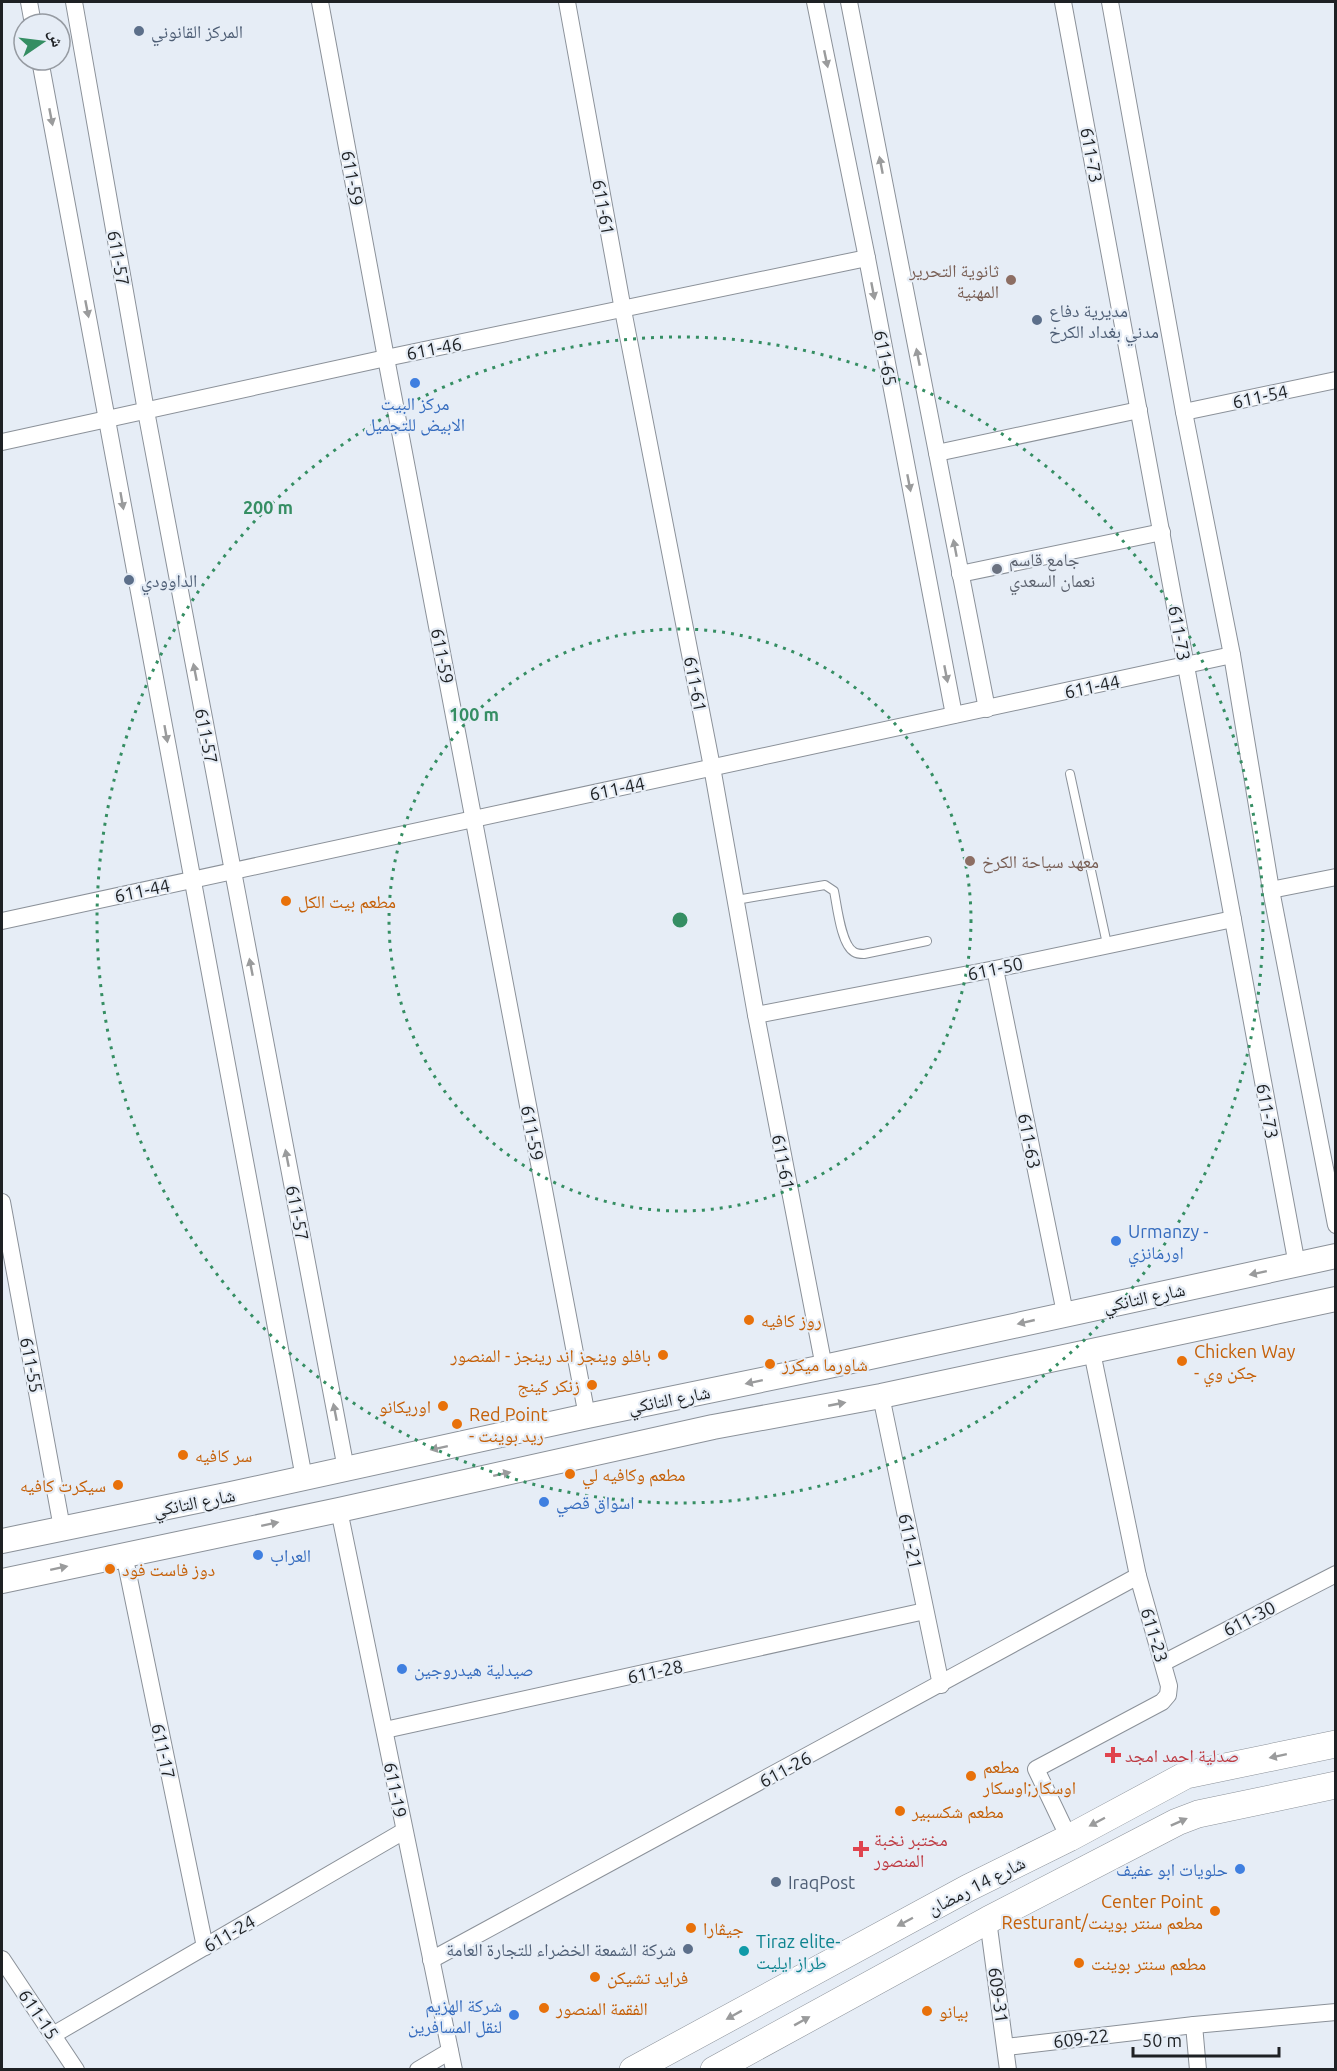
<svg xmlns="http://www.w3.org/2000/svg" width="1337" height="2071" font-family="Ubuntu,'Noto Naskh Arabic',sans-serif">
<rect width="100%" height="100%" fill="#e6edf6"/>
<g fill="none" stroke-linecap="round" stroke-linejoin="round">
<defs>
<g id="lane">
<path d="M 1070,774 L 1107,944"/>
<path d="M 736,900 L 825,885 L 834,891 C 837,905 841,945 854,952 C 857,954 861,954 864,954 L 927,941"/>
</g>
<g id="street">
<path d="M 29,2 L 33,24"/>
<path d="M 74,2 L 146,411 L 346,1469"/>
<path d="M 320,2 L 386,358 L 587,1416"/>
<path d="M 567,2 L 623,310 L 712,767 L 756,1015 L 824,1367"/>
<path d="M 815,2 L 867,258 L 954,715"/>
<path d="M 849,2 L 987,709"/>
<path d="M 1063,2 L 1297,1265"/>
<path d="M 1110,2 L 1184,412 L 1232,655 L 1271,890 L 1336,1225"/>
<path d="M 40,60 L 304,1478"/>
<path d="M 1184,412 L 1336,380"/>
<path d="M 2,442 L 386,358 L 867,258"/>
<path d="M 937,453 L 1139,410"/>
<path d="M 960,574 L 1162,532"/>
<path d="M 1271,890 L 1336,877"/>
<path d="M 2,921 L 1232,655"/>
<path d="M 995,969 L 1065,1313"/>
<path d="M 756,1015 L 995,969 L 1233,919"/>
<path d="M 2,1202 L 62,1528"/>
<path d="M 881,1396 L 941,1685"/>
<path d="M 339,1510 L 454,2070"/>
<path d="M 124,1554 L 205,1947"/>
<path d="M 1163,1663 L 1336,1574"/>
<path d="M 385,1730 L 925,1611"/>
<path d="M 1069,1838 L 1036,1769 L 1162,1702 L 1168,1695 L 1169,1686 L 1138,1576 L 1092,1352"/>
<path d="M 988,1920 L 1008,2070"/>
<path d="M 2,1959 L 76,2070"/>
<path d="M 431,1960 L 1138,1576"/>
<path d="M 1194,2025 L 1198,2070"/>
<path d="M 53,2035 L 404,1831"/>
<path d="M 1006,2047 L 1194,2025 L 1336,2012"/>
<path d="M 418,2070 L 450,2051"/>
</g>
<g id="secondary">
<path d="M 2,1541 L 231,1494 L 587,1416 L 824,1367 L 1336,1256"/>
<path d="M 2,1581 L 339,1510 L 713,1427 L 881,1396 L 1336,1299"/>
</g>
<g id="primary">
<path d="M 633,2070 L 968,1888 L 1069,1838 L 1186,1775 L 1336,1744"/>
<path d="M 714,2070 L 988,1920 L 1177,1822 L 1198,1814 L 1336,1785"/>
</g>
</defs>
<use href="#lane" stroke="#8b9199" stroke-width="10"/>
<use href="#street" stroke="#8b9199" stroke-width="18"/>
<use href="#secondary" stroke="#8b9199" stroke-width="26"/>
<use href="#primary" stroke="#8b9199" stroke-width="28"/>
<use href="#lane" stroke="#fff" stroke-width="8"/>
<use href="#street" stroke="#fff" stroke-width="16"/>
<use href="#secondary" stroke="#fff" stroke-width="24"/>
<use href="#primary" stroke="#fff" stroke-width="27"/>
</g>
<defs><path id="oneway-solid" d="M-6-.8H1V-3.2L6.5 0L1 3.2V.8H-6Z" transform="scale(1.5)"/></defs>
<g fill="#9a9b9c">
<use href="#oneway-solid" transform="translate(826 59) rotate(78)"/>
<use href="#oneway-solid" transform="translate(51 117) rotate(79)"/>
<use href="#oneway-solid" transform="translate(881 165) rotate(-101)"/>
<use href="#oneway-solid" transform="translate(873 291) rotate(79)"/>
<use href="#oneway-solid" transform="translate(87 309) rotate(79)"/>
<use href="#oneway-solid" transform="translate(918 357) rotate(-101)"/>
<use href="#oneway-solid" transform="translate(909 483) rotate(79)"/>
<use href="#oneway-solid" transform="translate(122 501) rotate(80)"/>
<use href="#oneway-solid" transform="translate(955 548) rotate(-101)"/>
<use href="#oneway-solid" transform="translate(195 672) rotate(-101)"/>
<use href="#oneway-solid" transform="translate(946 674) rotate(79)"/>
<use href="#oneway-solid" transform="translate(166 734) rotate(80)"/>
<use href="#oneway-solid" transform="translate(251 967) rotate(-101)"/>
<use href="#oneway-solid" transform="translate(287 1158) rotate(-101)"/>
<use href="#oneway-solid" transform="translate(1258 1273) rotate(168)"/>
<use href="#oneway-solid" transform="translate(1026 1322) rotate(167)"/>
<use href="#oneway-solid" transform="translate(754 1382) rotate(168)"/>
<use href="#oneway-solid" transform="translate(837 1404) rotate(-11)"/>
<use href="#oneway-solid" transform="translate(335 1412) rotate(-101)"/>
<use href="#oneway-solid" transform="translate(439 1448) rotate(168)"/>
<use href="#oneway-solid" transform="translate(502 1474) rotate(-12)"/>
<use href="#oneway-solid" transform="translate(270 1524) rotate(-12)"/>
<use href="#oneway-solid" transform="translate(59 1568) rotate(-12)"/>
<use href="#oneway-solid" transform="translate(1278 1756) rotate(168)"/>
<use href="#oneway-solid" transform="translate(1097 1822) rotate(152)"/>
<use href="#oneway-solid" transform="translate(1179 1822) rotate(-24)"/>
<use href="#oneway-solid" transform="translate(905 1922) rotate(152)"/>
<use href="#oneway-solid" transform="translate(734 2015) rotate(151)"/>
<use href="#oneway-solid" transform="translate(802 2021) rotate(-29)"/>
</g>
<g fill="none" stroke="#358e63" stroke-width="3" stroke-dasharray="3 6">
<circle cx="680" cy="920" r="291"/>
<circle cx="680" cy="920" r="583"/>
</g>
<g fill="#5c6f8a" stroke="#e6edf6" stroke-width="2">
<circle cx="139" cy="31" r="6"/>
<circle cx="1037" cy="320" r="6"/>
<circle cx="129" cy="580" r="6"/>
<circle cx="776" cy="1882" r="6"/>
<circle cx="688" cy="1949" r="6"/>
</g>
<g fill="#8d6e63" stroke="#e6edf6" stroke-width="2">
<circle cx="1011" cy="280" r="6"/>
<circle cx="970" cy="861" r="6"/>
</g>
<g fill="#3f7fe0" stroke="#e6edf6" stroke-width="2">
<circle cx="415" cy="383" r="6"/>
<circle cx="1116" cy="1241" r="6"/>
<circle cx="544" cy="1502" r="6"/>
<circle cx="258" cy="1555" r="6"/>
<circle cx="402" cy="1669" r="6"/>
<circle cx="1240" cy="1869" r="6"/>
<circle cx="514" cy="2015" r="6"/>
</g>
<circle fill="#6b7280" stroke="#e6edf6" stroke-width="2" cx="997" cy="569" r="6"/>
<g fill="#e8710a" stroke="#e6edf6" stroke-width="2">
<circle cx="286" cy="901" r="6"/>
<circle cx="749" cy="1320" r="6"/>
<circle cx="663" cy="1355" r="6"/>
<circle cx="1182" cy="1361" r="6"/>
<circle cx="770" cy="1364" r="6"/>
<circle cx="592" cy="1385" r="6"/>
<circle cx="443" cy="1406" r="6"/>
<circle cx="457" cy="1424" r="6"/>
<circle cx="183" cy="1455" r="6"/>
<circle cx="570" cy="1474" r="6"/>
<circle cx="118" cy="1485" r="6"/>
<circle cx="110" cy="1569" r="6"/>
<circle cx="971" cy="1776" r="6"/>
<circle cx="900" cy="1811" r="6"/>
<circle cx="1215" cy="1911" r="6"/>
<circle cx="691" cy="1928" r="6"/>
<circle cx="1079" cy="1963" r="6"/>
<circle cx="595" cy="1977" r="6"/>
<circle cx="544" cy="2008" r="6"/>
<circle cx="927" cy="2011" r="6"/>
</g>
<g fill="#e0444e" stroke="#e6edf6" stroke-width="2">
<path d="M1110 1746h6v6h6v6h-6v6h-6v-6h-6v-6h6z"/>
<path d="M858 1840h6v6h6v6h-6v6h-6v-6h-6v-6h6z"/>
</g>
<circle fill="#0f9aa8" stroke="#e6edf6" stroke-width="2" cx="744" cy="1951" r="6"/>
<g text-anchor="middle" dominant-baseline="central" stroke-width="4.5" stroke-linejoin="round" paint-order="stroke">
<g font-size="18" fill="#4e5e75" stroke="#e6edf6" text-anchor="start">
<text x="151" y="31">المركز القانوني</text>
<text x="1049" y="310">مديرية دفاع<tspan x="1049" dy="21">مدني بغداد الكرخ</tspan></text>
<text x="141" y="580">الداوودي</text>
<text x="788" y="1882">IraqPost</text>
<text x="676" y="1949" text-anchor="end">شركة الشمعة الخضراء للتجارة العامة</text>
</g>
<g font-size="18" fill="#1e2124" stroke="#e6edf6">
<text transform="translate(1092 155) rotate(80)">611-73</text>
<text transform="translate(353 178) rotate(80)">611-59</text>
<text transform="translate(604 207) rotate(80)">611-61</text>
<text transform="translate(119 258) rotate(80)">611-57</text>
<text transform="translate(434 348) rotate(-11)">611-46</text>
<text transform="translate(886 358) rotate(79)">611-65</text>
<text transform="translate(1260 396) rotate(-12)">611-54</text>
<text transform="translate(1180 633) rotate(80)">611-73</text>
<text transform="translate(443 656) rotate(79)">611-59</text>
<text transform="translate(696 684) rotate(79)">611-61</text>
<text transform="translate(1092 686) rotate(-12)">611-44</text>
<text transform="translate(207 736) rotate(79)">611-57</text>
<text transform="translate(617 788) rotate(-12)">611-44</text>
<text transform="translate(142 890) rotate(-12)">611-44</text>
<text transform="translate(995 968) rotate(-12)">611-50</text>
<text transform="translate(1268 1111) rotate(80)">611-73</text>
<text transform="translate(533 1133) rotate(79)">611-59</text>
<text transform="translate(1030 1141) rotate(79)">611-63</text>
<text transform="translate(784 1162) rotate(79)">611-61</text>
<text transform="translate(298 1213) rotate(79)">611-57</text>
<text transform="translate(1144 1297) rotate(-12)">شارع التانكي</text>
<text transform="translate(32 1365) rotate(79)">611-55</text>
<text transform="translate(669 1399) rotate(-11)">شارع التانكي</text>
<text transform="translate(194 1502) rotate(-11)">شارع التانكي</text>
<text transform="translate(911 1541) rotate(78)">611-21</text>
<text transform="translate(1249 1618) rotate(-27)">611-30</text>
<text transform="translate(1155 1635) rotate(74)">611-23</text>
<text transform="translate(655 1671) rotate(-12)">611-28</text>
<text transform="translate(164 1751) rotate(78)">611-17</text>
<text transform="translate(785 1769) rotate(-28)">611-26</text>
<text transform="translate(396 1790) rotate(79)">611-19</text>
<text transform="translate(976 1885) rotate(-27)">شارع 14 رمضان</text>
<text transform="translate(229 1933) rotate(-30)">611-24</text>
<text transform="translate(999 1995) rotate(82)">609-31</text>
<text transform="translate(39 2014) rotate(56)">611-15</text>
<text transform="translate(1081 2038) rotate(-7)">609-22</text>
</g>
<g font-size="18" fill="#785e54" stroke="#e6edf6" text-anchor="end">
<text x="999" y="270">ثانوية التحرير<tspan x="999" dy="21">المهنية</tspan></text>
<text x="982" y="861" text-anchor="start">معهد سياحة الكرخ</text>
</g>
<g font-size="18" fill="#366cbe" stroke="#e6edf6" text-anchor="start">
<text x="415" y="403" text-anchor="middle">مركز البيت<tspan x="415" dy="21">الابيض للتجميل</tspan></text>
<text x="1128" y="1231">Urmanzy -<tspan x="1128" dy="21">اورمانزي</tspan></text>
<text x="556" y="1502">اسواق قصي</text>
<text x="270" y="1555">العراب</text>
<text x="414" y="1669">صيدلية هيدروجين</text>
<text x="1228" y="1869" text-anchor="end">حلويات ابو عفيف</text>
<text x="502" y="2005" text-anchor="end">شركة الهزيم<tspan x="502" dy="21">لنقل المسافرين</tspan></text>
</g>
<g font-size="18" fill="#5b616d" stroke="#e6edf6" text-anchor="start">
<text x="1009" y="559">جامع قاسم<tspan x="1009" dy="21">نعمان السعدي</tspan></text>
</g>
<g font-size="18" fill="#c56008" stroke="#e6edf6" text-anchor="start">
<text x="298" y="901">مطعم بيت الكل</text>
<text x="761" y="1320">روز كافيه</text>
<text x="1194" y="1351">Chicken Way<tspan x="1194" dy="21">- جكن وي</tspan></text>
<text x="651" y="1355" text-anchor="end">بافلو وينجز اند رينجز - المنصور</text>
<text x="782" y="1364">شاورما ميكرز</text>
<text x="580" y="1385" text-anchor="end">زنكر كينج</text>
<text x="431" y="1406" text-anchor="end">اوريكانو</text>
<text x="469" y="1414">Red Point<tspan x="469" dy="21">- ريد بوينت</tspan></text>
<text x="195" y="1455">سر كافيه</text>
<text x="582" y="1474">مطعم وكافيه لي</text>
<text x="106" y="1485" text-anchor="end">سيكرت كافيه</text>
<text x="122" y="1569">دوز فاست فود</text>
<text x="983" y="1766">مطعم<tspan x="983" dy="21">اوسكار;اوسكار</tspan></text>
<text x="912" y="1811">مطعم شكسبير</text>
<text x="1203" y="1901" text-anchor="end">Center Point<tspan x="1203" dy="21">Resturant/مطعم سنتر بوينت</tspan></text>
<text x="703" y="1928">جيڤارا</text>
<text x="1091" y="1963">مطعم سنتر بوينت</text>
<text x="607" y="1977">فرايد تشيكن</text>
<text x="556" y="2008">الفقمة المنصور</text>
<text x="939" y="2011">بيانو</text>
</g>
<g font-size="18" fill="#be3a42" stroke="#e6edf6" text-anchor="start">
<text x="1125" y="1755">صدلية احمد امجد</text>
<text x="874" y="1839">مختبر نخبة<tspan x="874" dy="21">المنصور</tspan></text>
</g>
<g font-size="18" fill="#0d838f" stroke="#e6edf6" text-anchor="start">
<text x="756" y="1941">Tiraz elite-<tspan x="756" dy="21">طراز ايليت</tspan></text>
</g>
</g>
<circle cx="680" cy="920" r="9" fill="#358e63" stroke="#e6edf6" stroke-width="3"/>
<g font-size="18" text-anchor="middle" font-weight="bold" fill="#358e63" stroke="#e6edf6" stroke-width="4.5" stroke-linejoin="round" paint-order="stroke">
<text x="268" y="514">200 m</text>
<text x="474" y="721">100 m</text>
</g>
<rect width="1337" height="2071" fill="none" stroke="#1e2124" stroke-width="6"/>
<g transform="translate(42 42) rotate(76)"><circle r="28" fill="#e6edf6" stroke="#969ba2" stroke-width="1.5"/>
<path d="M0-4.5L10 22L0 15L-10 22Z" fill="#358e63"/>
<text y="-9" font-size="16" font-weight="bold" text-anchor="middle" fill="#1e2124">ش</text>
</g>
<path d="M1133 2047v9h146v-9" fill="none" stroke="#1e2124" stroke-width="3"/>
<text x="1142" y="2047" font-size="18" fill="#1e2124" stroke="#e6edf6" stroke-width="4.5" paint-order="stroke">50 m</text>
</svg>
